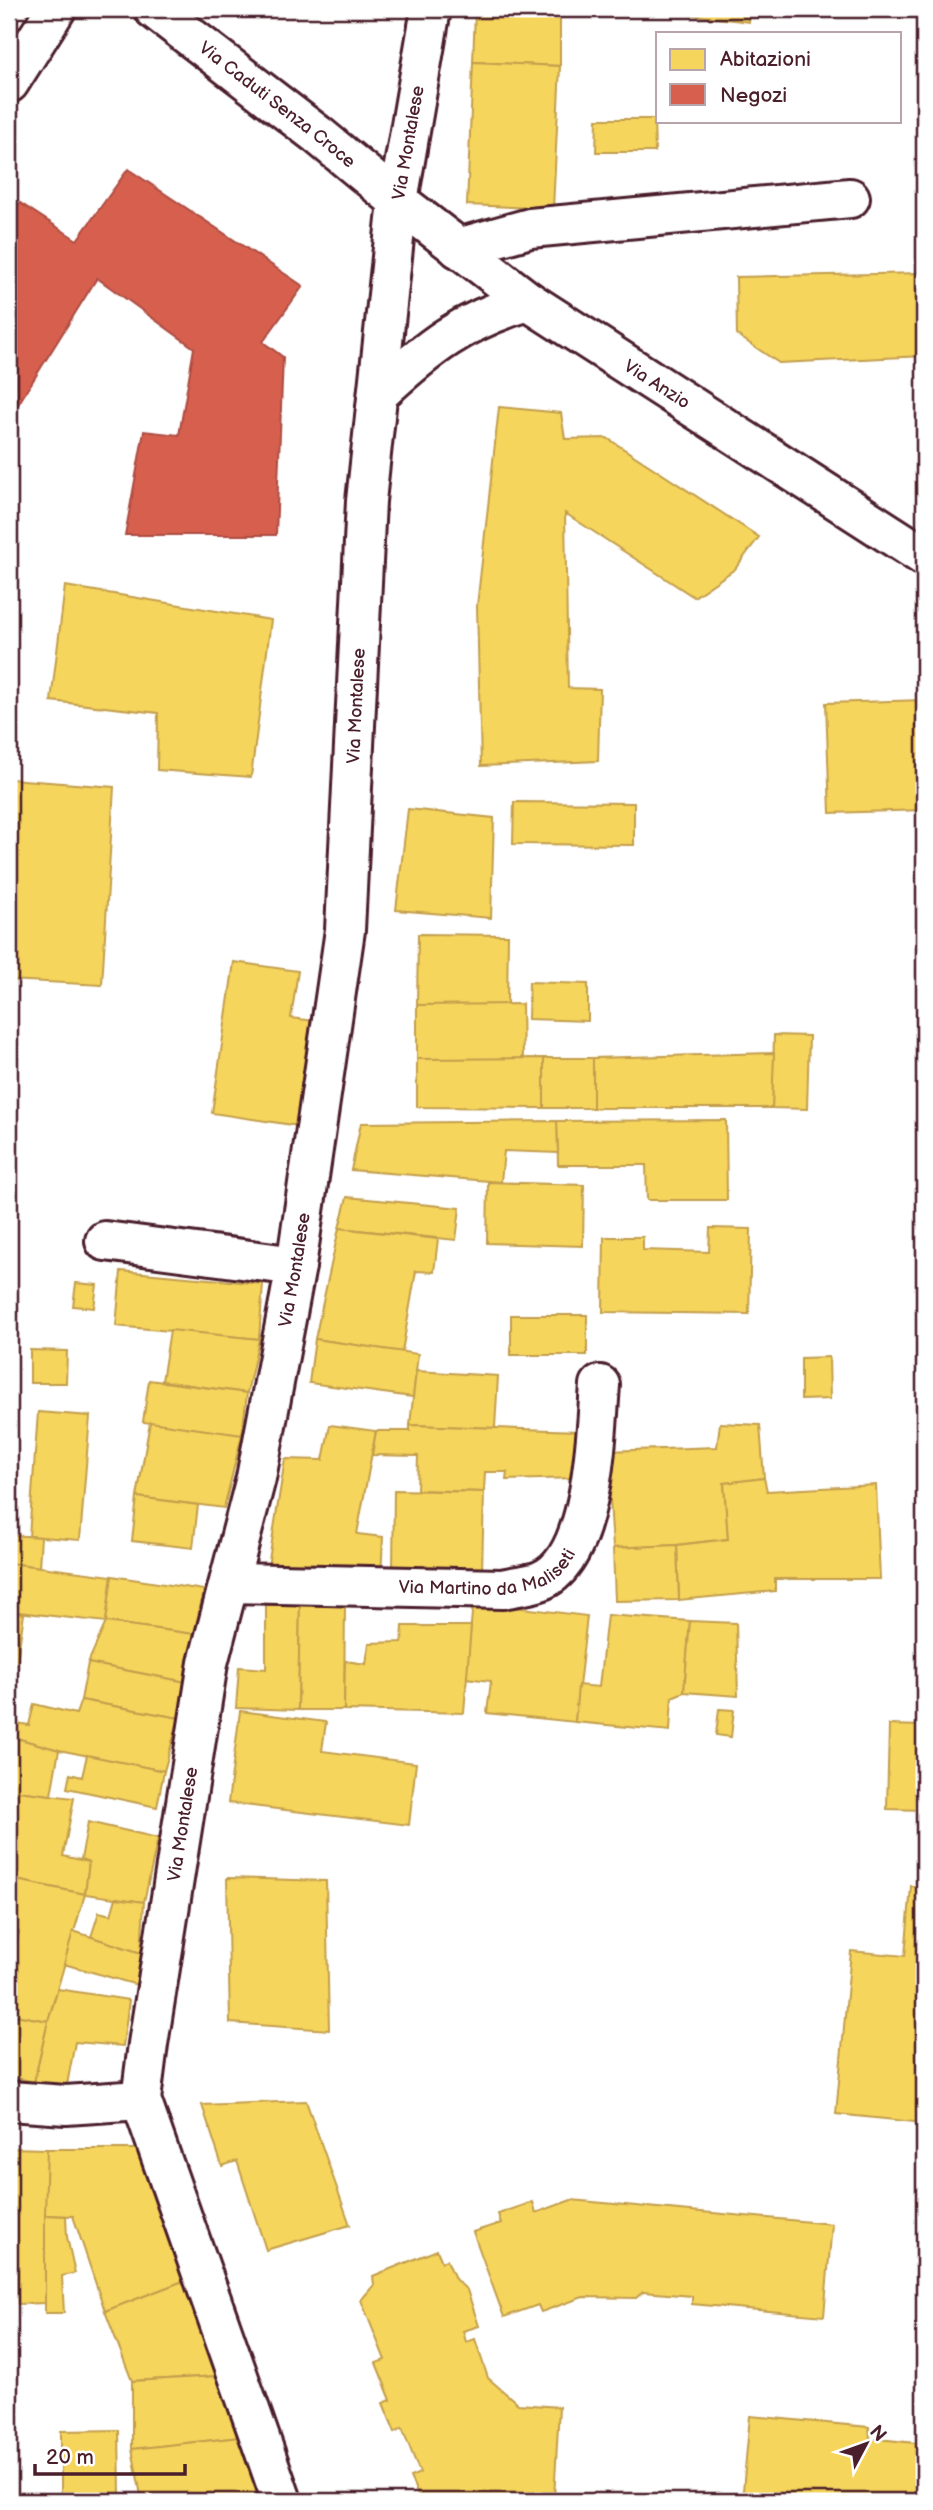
<svg xmlns="http://www.w3.org/2000/svg" width="933" height="2510" font-family="'Balsamiq Sans',sans-serif">
<rect width="100%" height="100%" fill="#fff"/>
<filter id="ink" filterUnits="userSpaceOnUse"><feTurbulence type="fractalNoise" baseFrequency=".0143" numOctaves="2"/><feDisplacementMap in="SourceGraphic" scale="14" xChannelSelector="R" yChannelSelector="G"/><feConvolveMatrix kernelMatrix="1 2 1 2 8 2 1 2 1" color-interpolation-filters="sRGB"/></filter>
<g filter="url(#ink)">
<g fill="#f6d55c" stroke="#c29e4d" stroke-width="2">
<path d="M 675,9 L 751,9 L 749,22 L 674,13 Z"/>
<path d="M 475,11 L 560,13 L 560,66 L 473,62 Z"/>
<path d="M 473,62 L 560,66 L 553,209 L 467,205 Z"/>
<path d="M 597,119 L 654,119 L 655,152 L 596,152 Z"/>
<path d="M 924,273 L 924,356 L 779,363 L 737,335 L 736,277 Z"/>
<path d="M 499,407 L 561,413 L 565,439 L 607,438 L 759,537 L 735,569 L 694,597 L 565,513 L 568,688 L 600,689 L 598,761 L 481,766 L 477,606 Z"/>
<path d="M 65,586 L 271,620 L 251,777 L 157,770 L 158,713 L 51,701 Z"/>
<path d="M 924,700 L 924,810 L 830,813 L 826,703 Z"/>
<path d="M 10,779 L 114,787 L 102,985 L 9,980 Z"/>
<path d="M 514,802 L 634,803 L 634,845 L 513,844 Z"/>
<path d="M 408,809 L 494,818 L 491,918 L 396,910 Z"/>
<path d="M 418,934 L 508,935 L 507,1006 L 417,1005 Z"/>
<path d="M 234,962 L 298,971 L 291,1018 L 315,1021 L 299,1126 L 212,1113 Z"/>
<path d="M 529,982 L 588,984 L 588,1021 L 528,1019 Z"/>
<path d="M 522,1004 L 523,1059 L 417,1059 L 417,1005 Z"/>
<path d="M 774,1035 L 809,1036 L 807,1109 L 772,1108 Z"/>
<path d="M 774,1053 L 772,1108 L 593,1108 L 593,1058 Z"/>
<rect x="544" y="1058" width="49" height="50"/>
<path d="M 544,1058 L 544,1108 L 417,1107 L 417,1059 Z"/>
<path d="M 726,1120 L 727,1200 L 647,1200 L 646,1165 L 558,1165 L 557,1121 Z"/>
<path d="M 557,1121 L 558,1153 L 504,1151 L 501,1182 L 351,1170 L 361,1123 Z"/>
<path d="M 488,1182 L 584,1185 L 583,1246 L 487,1243 Z"/>
<path d="M 347,1197 L 460,1208 L 456,1240 L 339,1228 Z"/>
<path d="M 339,1228 L 438,1239 L 434,1272 L 416,1271 L 402,1352 L 315,1339 Z"/>
<path d="M 710,1228 L 751,1229 L 749,1314 L 603,1312 L 604,1237 L 643,1237 L 643,1250 L 709,1252 Z"/>
<path d="M 121,1271 L 263,1284 L 259,1339 L 116,1326 Z"/>
<path d="M 76,1283 L 97,1285 L 94,1308 L 73,1306 Z"/>
<rect x="511" y="1315" width="76" height="40"/>
<path d="M 170,1330 L 259,1339 L 247,1393 L 162,1381 Z"/>
<path d="M 315,1339 L 418,1354 L 413,1397 L 309,1383 Z"/>
<path d="M 30,1350 L 67,1351 L 66,1383 L 30,1383 Z"/>
<path d="M 829,1357 L 830,1399 L 801,1400 L 801,1358 Z"/>
<path d="M 416,1371 L 498,1376 L 495,1428 L 410,1425 Z"/>
<path d="M 149,1380 L 247,1393 L 242,1435 L 143,1422 Z"/>
<path d="M 38,1412 L 90,1416 L 80,1540 L 29,1536 Z"/>
<path d="M 150,1422 L 242,1435 L 224,1508 L 137,1497 Z"/>
<path d="M 720,1423 L 760,1425 L 764,1478 L 724,1483 L 728,1539 L 677,1545 L 613,1548 L 607,1451 L 717,1447 Z"/>
<path d="M 330,1425 L 376,1431 L 357,1534 L 383,1537 L 381,1578 L 267,1573 L 285,1459 L 323,1460 Z"/>
<path d="M 410,1425 L 579,1431 L 576,1478 L 506,1480 L 507,1472 L 485,1472 L 484,1492 L 417,1490 L 418,1456 L 372,1455 L 376,1431 L 410,1431 Z"/>
<path d="M 764,1478 L 767,1491 L 876,1485 L 880,1579 L 775,1579 L 775,1591 L 679,1600 L 677,1545 L 728,1539 L 724,1483 Z"/>
<path d="M 394,1490 L 484,1492 L 482,1572 L 393,1570 Z"/>
<path d="M 137,1497 L 198,1505 L 193,1548 L 132,1541 Z"/>
<path d="M 9,1535 L 41,1537 L 39,1567 L 9,1563 Z"/>
<path d="M 677,1545 L 679,1600 L 615,1601 L 613,1548 Z"/>
<path d="M 9,1563 L 112,1576 L 106,1622 L 9,1611 Z"/>
<path d="M 112,1576 L 204,1590 L 194,1634 L 106,1622 Z"/>
<path d="M 473,1602 L 587,1616 L 575,1722 L 487,1713 L 491,1681 L 466,1678 Z"/>
<path d="M 300,1603 L 298,1710 L 236,1708 L 239,1667 L 266,1669 L 266,1605 Z"/>
<path d="M 300,1603 L 345,1604 L 344,1710 L 298,1710 Z"/>
<path d="M 9,1611 L 24,1614 L 9,1715 Z"/>
<path d="M 607,1615 L 690,1621 L 684,1692 L 672,1697 L 670,1731 L 575,1722 L 578,1685 L 599,1687 Z"/>
<path d="M 690,1621 L 736,1623 L 738,1696 L 684,1692 Z"/>
<path d="M 106,1622 L 194,1634 L 186,1682 L 88,1663 Z"/>
<path d="M 403,1626 L 471,1626 L 464,1713 L 344,1710 L 345,1661 L 366,1664 L 369,1643 L 402,1642 Z"/>
<path d="M 88,1663 L 186,1682 L 179,1718 L 81,1700 Z"/>
<path d="M 81,1700 L 179,1718 L 164,1771 L 59,1750 L 9,1736 L 9,1722 L 29,1725 L 34,1704 L 76,1714 Z"/>
<path d="M 719,1709 L 734,1710 L 731,1737 L 716,1735 Z"/>
<path d="M 240,1711 L 326,1722 L 322,1751 L 416,1763 L 409,1825 L 228,1803 Z"/>
<path d="M 889,1725 L 924,1726 L 924,1810 L 887,1809 Z"/>
<path d="M 9,1736 L 59,1750 L 51,1795 L 9,1790 Z"/>
<path d="M 87,1755 L 164,1771 L 157,1807 L 67,1788 L 70,1774 L 82,1777 Z"/>
<path d="M 9,1790 L 74,1798 L 63,1856 L 89,1862 L 85,1894 L 11,1879 L 16,1858 L 9,1857 Z"/>
<path d="M 88,1822 L 158,1838 L 144,1902 L 85,1894 L 89,1862 L 81,1859 Z"/>
<path d="M 227,1878 L 326,1881 L 329,2030 L 230,2023 Z"/>
<path d="M 11,1879 L 85,1894 L 48,2021 L 9,2014 L 9,1972 L 19,1932 L 9,1930 Z"/>
<path d="M 911,1886 L 924,1887 L 924,2123 L 836,2114 L 851,1951 L 905,1956 Z"/>
<path d="M 116,1898 L 144,1902 L 141,1953 L 91,1937 L 99,1912 L 111,1915 Z"/>
<path d="M 9,1930 L 19,1932 L 9,1972 Z"/>
<path d="M 73,1931 L 141,1953 L 137,1985 L 64,1964 Z"/>
<path d="M 58,1989 L 129,2000 L 123,2046 L 75,2042 L 67,2085 L 34,2082 L 48,2021 Z"/>
<path d="M 9,2014 L 48,2021 L 34,2082 L 9,2076 Z"/>
<path d="M 306,2101 L 350,2225 L 266,2250 L 237,2161 L 222,2166 L 202,2105 Z"/>
<path d="M 9,2148 L 47,2149 L 45,2303 L 18,2304 L 15,2238 L 9,2239 Z"/>
<path d="M 47,2149 L 138,2149 L 186,2280 L 105,2311 L 73,2216 L 45,2215 Z"/>
<path d="M 571,2200 L 832,2224 L 824,2316 L 692,2304 L 692,2296 L 643,2292 L 636,2298 L 583,2297 L 541,2312 L 538,2305 L 504,2317 L 473,2232 L 501,2223 L 498,2214 L 533,2202 L 536,2213 Z"/>
<path d="M 45,2215 L 66,2216 L 67,2237 L 75,2273 L 62,2276 L 64,2313 L 45,2313 Z"/>
<path d="M 437,2250 L 442,2262 L 447,2260 L 455,2279 L 467,2290 L 479,2326 L 463,2331 L 466,2342 L 475,2339 L 488,2378 L 518,2404 L 559,2407 L 554,2499 L 519,2497 L 518,2501 L 488,2501 L 419,2497 L 410,2477 L 420,2473 L 402,2428 L 395,2432 L 383,2403 L 391,2400 L 376,2363 L 385,2360 L 361,2300 L 374,2285 L 373,2276 Z"/>
<path d="M 186,2280 L 219,2376 L 132,2381 L 105,2311 Z"/>
<path d="M 219,2376 L 240,2437 L 132,2449 L 132,2381 Z"/>
<path d="M 750,2416 L 869,2427 L 870,2438 L 924,2444 L 924,2501 L 742,2501 Z"/>
<path d="M 119,2430 L 120,2495 L 61,2496 L 61,2431 Z"/>
<path d="M 240,2437 L 258,2494 L 189,2501 L 142,2501 L 132,2449 Z"/>
<path d="M 258,2494 L 262,2501 L 189,2501 Z"/>
</g>
<path fill="#d6604d" stroke="#ac4c43" stroke-width="2" d="M 128,169 L 303,286 L 263,342 L 283,357 L 276,535 L 125,535 L 144,431 L 179,435 L 194,348 L 97,278 L 9,419 L 9,221 L 20,203 L 77,240 Z"/>
<g fill="none" stroke-linecap="round" stroke-linejoin="round">
<defs>
<g id="street">
<path id="s1" d="M 154,9 L 318,135 L 398,201 L 528,301 L 924,556"/>
<path d="M 9,83 L 56,9"/>
<path d="M 458,248 L 530,228 L 850,198"/>
<path d="M 379,393 C 429,347 462,321 528,301"/>
<path d="M 105,1241 L 296,1266"/>
<path id="s2" d="M 230,1583 L 503,1589 C 515,1586 529,1585 540,1581 C 594,1560 596,1434 600,1385"/>
</g>
<g id="secondary">
<path d="M 9,2101 L 66,2105 L 141,2100"/>
<path id="s3" d="M 282,2501 L 141,2100 L 148,2044 L 208,1663 L 256,1478 L 296,1266 L 345,930 L 366,501 L 398,201 L 431,9"/>
</g>
</defs>
<use href="#street" stroke="#4a1f2b" stroke-width="44"/>
<use href="#secondary" stroke="#4a1f2b" stroke-width="44"/>
<use href="#street" stroke="#fff" stroke-width="38"/>
<use href="#secondary" stroke="#fff" stroke-width="38"/>
</g>
</g>
<g text-anchor="middle" dominant-baseline="central" stroke-width="7" stroke-linejoin="round" paint-order="stroke">
<g font-size="18" fill="#4a1f2b" stroke="#fff">
<text stroke="none"><textPath href="#s1" startOffset="156">Via Caduti Senza Croce</textPath></text>
<text stroke="none"><textPath href="#s3" startOffset="2404">Via Montalese</textPath></text>
<text stroke="none"><textPath href="#s1" startOffset="628">Via Anzio</textPath></text>
<text stroke="none"><textPath href="#s3" startOffset="1838">Via Montalese</textPath></text>
<text stroke="none"><textPath href="#s3" startOffset="1270">Via Montalese</textPath></text>
<text stroke="none"><textPath href="#s2" startOffset="262">Via Martino da Maliseti</textPath></text>
<text stroke="none"><textPath href="#s3" startOffset="704">Via Montalese</textPath></text>
</g>
</g>
<rect width="933" height="2510" fill="none" stroke="#fff" stroke-width="35"/>
<rect x="18" y="18" width="898" height="2475" fill="none" stroke="#4a1f2b" stroke-width="2.5" filter="url(#ink)"/>
<rect x="656" y="32" width="245" height="91" fill="#ffffff" stroke="#b7a5aa" stroke-width="2"/>
<rect x="670" y="49" width="35" height="21" fill="#f6d55c" stroke="#b7a5aa" stroke-width="2"/>
<text x="720" y="66" font-size="21" fill="#4a1f2b">Abitazioni</text>
<rect x="670" y="84" width="35" height="21" fill="#d6604d" stroke="#b7a5aa" stroke-width="2"/>
<text x="720" y="102" font-size="21" fill="#4a1f2b">Negozi</text>
<g transform="translate(866 2444) rotate(49)" stroke="#ffffff" stroke-width="5" paint-order="stroke">
<path d="M0-5L12 26L0 18L-12 26Z" fill="#4a1f2b"/>
<text y="-10" font-size="19" font-weight="bold" text-anchor="middle" fill="#4a1f2b">N</text>
</g>
<path d="M35 2464v10h150v-10" fill="none" stroke="#4a1f2b" stroke-width="3.5"/>
<text x="46" y="2464" font-size="21" fill="#4a1f2b" stroke="#ffffff" stroke-width="5" paint-order="stroke">20 m</text>
</svg>
